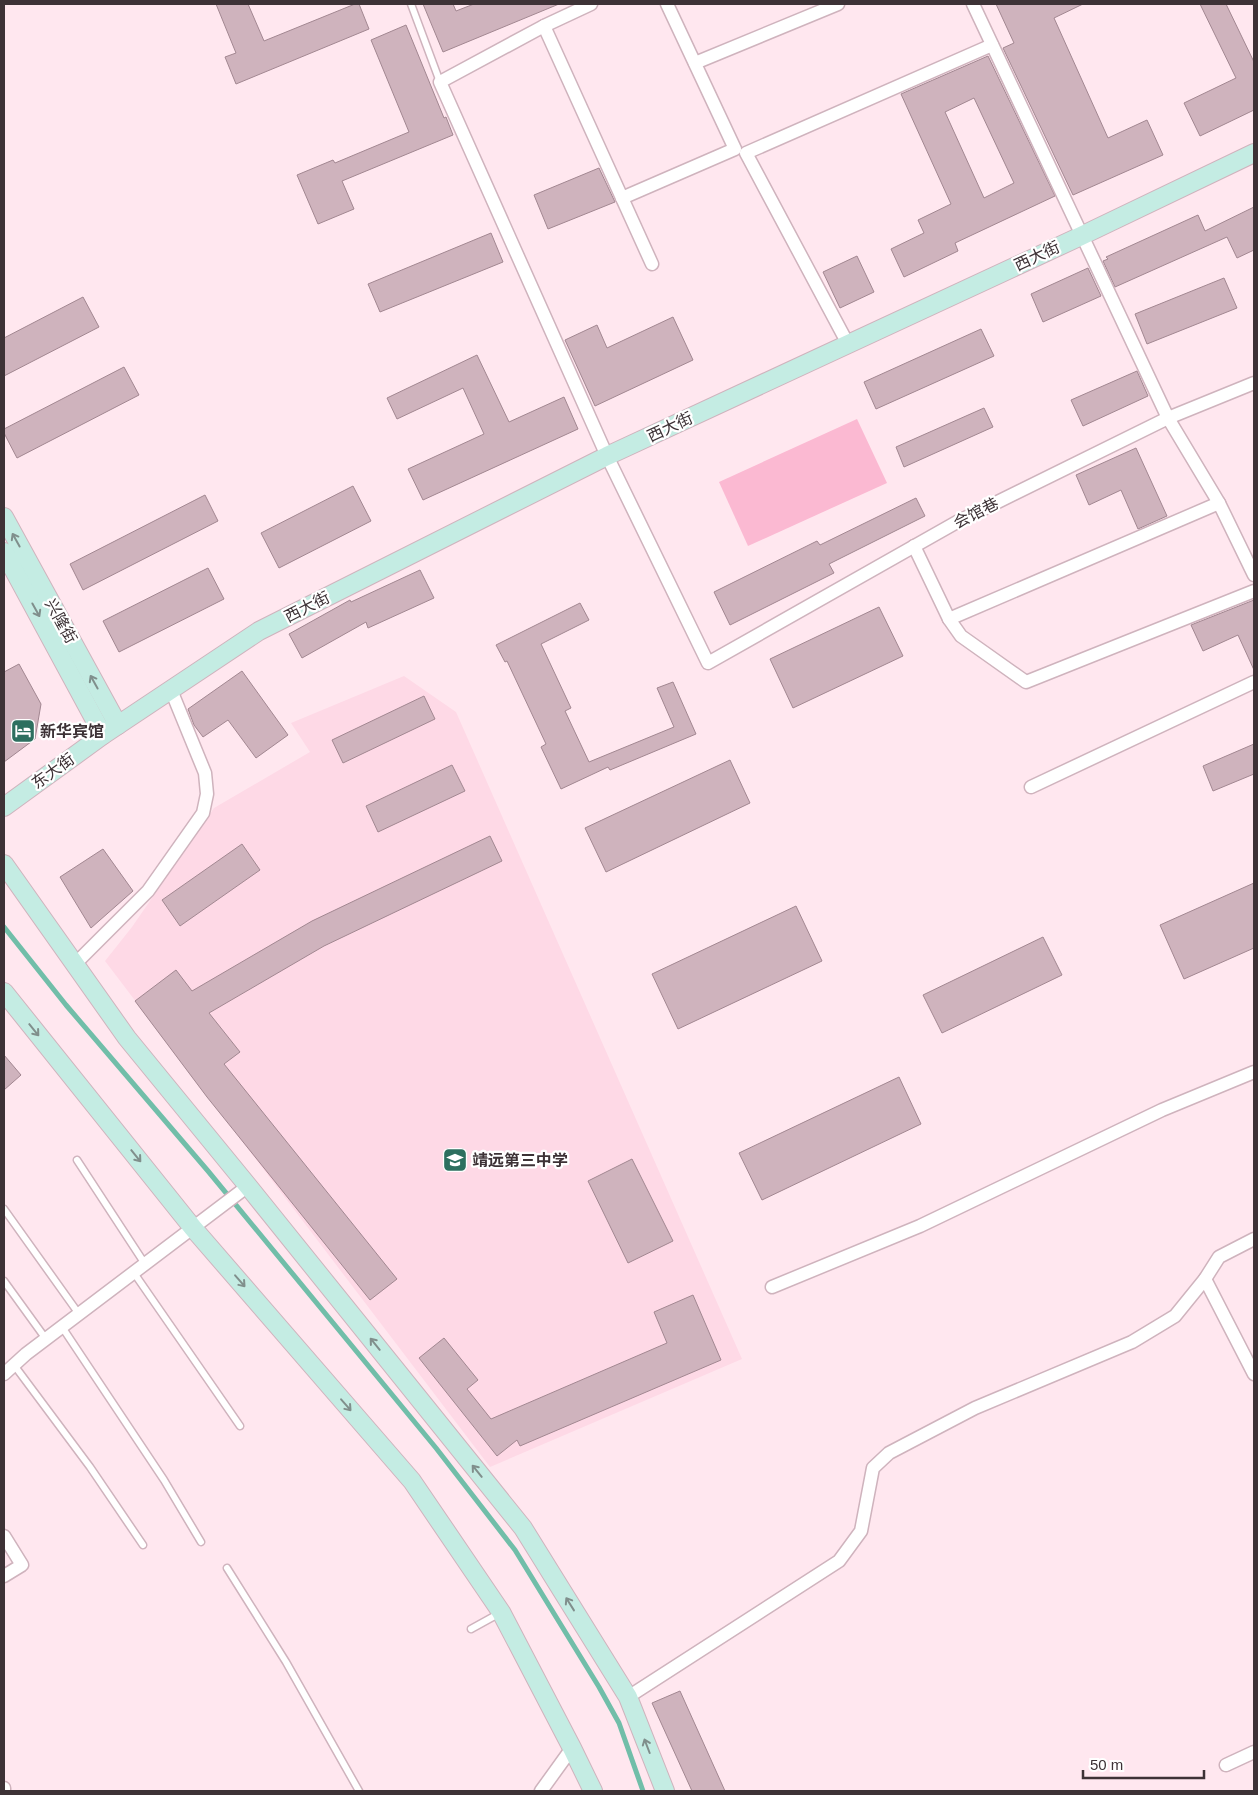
<svg xmlns="http://www.w3.org/2000/svg" width="1258" height="1795" font-family="Helvetica,'Noto Sans SC',sans-serif">
<rect width="100%" height="100%" fill="#ffe7ef"/>
<path fill="#fed9e6" d="M 404,676 L 456,712 L 742,1359 L 490,1467 L 105,961 L 132,927 L 214,808 L 310,752 L 291,723 Z"/>
<path fill="#fbb9d2" d="M 857,419 L 887,483 L 748,546 L 719,482 Z"/>
<g fill="none" stroke-linecap="round" stroke-linejoin="round">
<path stroke="#71bea9" stroke-width="5" d="M 4,927 L 66,1005 L 208,1171 L 436,1448 L 515,1550 L 599,1687 L 619,1723 L 643,1791"/>
</g>
<g fill="#cfb3bd" stroke="#a28791" fill-rule="evenodd">
<path d="M 216,4 L 248,4 L 264,41 L 355,4 L 359,4 L 369,29 L 236,84 L 225,57 L 236,53 Z"/>
<path d="M 423,4 L 453,4 L 456,11 L 474,4 L 559,4 L 443,52 Z"/>
<path d="M 996,4 L 1083,4 L 1054,18 L 1108,138 L 1147,120 L 1163,155 L 1073,195 L 1003,48 L 1014,43 Z"/>
<path d="M 1200,4 L 1226,4 L 1254,62 L 1254,110 L 1200,136 L 1184,103 L 1236,78 Z"/>
<path d="M 406,25 L 444,118 L 446,117 L 453,135 L 342,181 L 354,209 L 318,224 L 297,175 L 333,160 L 335,163 L 409,132 L 371,40 Z"/>
<path d="M 988,56 L 1055,196 L 955,243 L 958,251 L 904,277 L 891,249 L 924,233 L 918,220 L 951,204 L 901,94 ZM 974,98 L 1014,183 L 984,198 L 945,112 Z"/>
<path d="M 599,168 L 615,202 L 548,229 L 534,195 Z"/>
<path d="M 1254,207 L 1254,250 L 1237,258 L 1227,237 L 1115,287 L 1103,261 L 1108,259 L 1106,257 L 1198,215 L 1205,231 Z"/>
<path d="M 491,233 L 503,262 L 380,312 L 368,284 Z"/>
<path d="M 857,256 L 874,292 L 840,308 L 823,272 Z"/>
<path d="M 1088,268 L 1101,296 L 1043,322 L 1031,294 Z"/>
<path d="M 1224,278 L 1237,308 L 1147,344 L 1135,314 Z"/>
<path d="M 83,297 L 99,327 L 4,376 L 4,338 Z"/>
<path d="M 673,317 L 693,360 L 595,406 L 565,340 L 597,325 L 607,348 Z"/>
<path d="M 981,329 L 994,356 L 876,409 L 864,382 Z"/>
<path d="M 477,355 L 509,422 L 564,397 L 578,429 L 423,500 L 408,469 L 484,434 L 463,388 L 397,419 L 387,398 Z"/>
<path d="M 124,367 L 139,395 L 17,458 L 4,433 L 4,429 Z"/>
<path d="M 1137,371 L 1148,396 L 1083,426 L 1071,400 Z"/>
<path d="M 984,408 L 993,427 L 904,467 L 896,447 Z"/>
<path d="M 1136,448 L 1167,516 L 1138,529 L 1121,490 L 1089,505 L 1076,475 Z"/>
<path d="M 353,486 L 371,521 L 279,568 L 261,533 Z"/>
<path d="M 205,495 L 218,521 L 83,590 L 70,564 Z"/>
<path d="M 916,498 L 925,516 L 829,564 L 834,573 L 730,625 L 714,592 L 817,541 L 820,545 Z"/>
<path d="M 208,568 L 224,599 L 119,652 L 103,621 Z"/>
<path d="M 420,570 L 434,598 L 368,628 L 366,622 L 302,658 L 289,634 L 350,600 L 351,602 Z"/>
<path d="M 1254,600 L 1254,670 L 1238,635 L 1203,651 L 1191,625 Z"/>
<path d="M 580,603 L 589,620 L 541,644 L 571,708 L 565,711 L 589,762 L 674,727 L 657,688 L 673,682 L 696,734 L 610,770 L 608,767 L 561,789 L 541,747 L 546,744 L 507,661 L 505,662 L 496,645 Z"/>
<path d="M 879,607 L 903,656 L 793,708 L 770,659 Z"/>
<path d="M 19,664 L 41,704 L 35,739 L 4,762 L 4,672 Z"/>
<path d="M 242,671 L 288,735 L 256,758 L 228,720 L 203,737 L 194,725 L 188,709 Z"/>
<path d="M 424,696 L 435,719 L 343,763 L 332,740 Z"/>
<path d="M 1254,744 L 1254,774 L 1213,791 L 1203,766 Z"/>
<path d="M 730,760 L 750,803 L 606,872 L 585,828 Z"/>
<path d="M 452,765 L 465,791 L 378,832 L 366,806 Z"/>
<path d="M 490,836 L 502,861 L 324,946 L 209,1013 L 240,1052 L 224,1064 L 397,1279 L 370,1300 L 207,1097 L 135,1001 L 176,970 L 192,991 L 312,921 Z"/>
<path d="M 242,844 L 260,870 L 180,926 L 162,900 Z"/>
<path d="M 103,849 L 133,891 L 91,928 L 60,877 Z"/>
<path d="M 1254,883 L 1254,948 L 1184,979 L 1160,925 Z"/>
<path d="M 796,906 L 822,961 L 678,1029 L 652,974 Z"/>
<path d="M 1043,937 L 1062,975 L 942,1033 L 923,995 Z"/>
<path d="M 4,1055 L 21,1075 L 4,1090 Z"/>
<path d="M 899,1077 L 921,1124 L 762,1200 L 739,1153 Z"/>
<path d="M 632,1159 L 673,1241 L 628,1263 L 588,1181 Z"/>
<path d="M 693,1295 L 721,1360 L 520,1446 L 517,1440 L 497,1456 L 419,1358 L 444,1338 L 478,1380 L 467,1389 L 491,1419 L 667,1343 L 654,1312 Z"/>
<path d="M 680,1691 L 725,1791 L 692,1791 L 652,1703 Z"/>
</g>
<g fill="none" stroke-linecap="round" stroke-linejoin="round">
<defs>
<g id="service">
<path d="M 411,4 L 440,82"/>
<path d="M 77,1160 L 145,1264"/>
<path d="M 4,1209 L 79,1314"/>
<path d="M 134,1273 L 240,1426"/>
<path d="M 4,1281 L 46,1339"/>
<path d="M 62,1327 L 164,1480 L 201,1542"/>
<path d="M 14,1365 L 90,1467 L 143,1545"/>
<path d="M 227,1568 L 286,1662 L 359,1791"/>
<path d="M 471,1629 L 500,1613"/>
</g>
<g id="minor">
<path d="M 591,4 L 544,26 L 440,82 L 607,456 L 708,663 L 957,522 L 1168,418 L 1254,383"/>
<path d="M 973,4 L 1168,418 L 1219,503 L 1254,575"/>
<path d="M 544,26 L 652,264"/>
<path d="M 695,63 L 838,4"/>
<path d="M 622,198 L 735,149 L 667,4"/>
<path d="M 848,344 L 746,153 L 992,45"/>
<path d="M 914,546 L 949,619 L 961,636 L 1026,682 L 1254,591"/>
<path d="M 949,619 L 1219,503"/>
<path d="M 1031,787 L 1254,682"/>
<path d="M 75,964 L 148,891 L 203,813 L 207,794 L 205,773 L 171,690"/>
<path d="M 1205,1279 L 1254,1374"/>
<path d="M 772,1287 L 920,1226 L 1162,1110 L 1254,1072"/>
<path d="M 4,1374 L 26,1354 L 248,1186"/>
<path d="M 4,1536 L 22,1565 L 4,1576"/>
<path d="M 628,1697 L 839,1561 L 861,1531 L 873,1468 L 889,1453 L 975,1408 L 1132,1342 L 1175,1316 L 1205,1279 L 1219,1257 L 1254,1239"/>
<path d="M 1226,1765 L 1254,1752"/>
<path d="M 4,1788 L 4,1791"/>
<path d="M 541,1791 L 572,1748"/>
</g>
<g id="secondary">
<path d="M 4,517 L 118,725"/>
<path d="M 4,552 L 103,735"/>
<path d="M 4,807 L 103,735 L 259,631 L 607,456 L 1081,236 L 1254,153"/>
<path d="M 4,864 L 127,1038 L 248,1186 L 523,1528 L 628,1697 L 665,1791"/>
<path d="M 4,992 L 193,1228 L 412,1481 L 501,1612 L 572,1748 L 593,1791"/>
</g>
</defs>
<use href="#service" stroke="#cfb3bd" stroke-width="9"/>
<use href="#minor" stroke="#cfb3bd" stroke-width="15"/>
<use href="#secondary" stroke="#cfb3bd" stroke-width="20"/>
<use href="#service" stroke="#fff" stroke-width="6"/>
<use href="#minor" stroke="#fff" stroke-width="12"/>
<use href="#secondary" stroke="#c4ece3" stroke-width="18"/>
</g>
<defs><path id="oneway-shaft" d="M-6 0H5M1.5-3L5.5 0L1.5 3" fill="none" stroke-width="1.6" stroke-linecap="round" stroke-linejoin="round" transform="scale(1.25)"/></defs>
<g stroke="#808f8c">
<use href="#oneway-shaft" transform="translate(16 540) rotate(-119)"/>
<use href="#oneway-shaft" transform="translate(36 610) rotate(61)"/>
<use href="#oneway-shaft" transform="translate(94 682) rotate(-119)"/>
<use href="#oneway-shaft" transform="translate(34 1030) rotate(51)"/>
<use href="#oneway-shaft" transform="translate(136 1156) rotate(51)"/>
<use href="#oneway-shaft" transform="translate(240 1281) rotate(49)"/>
<use href="#oneway-shaft" transform="translate(375 1344) rotate(-129)"/>
<use href="#oneway-shaft" transform="translate(346 1405) rotate(49)"/>
<use href="#oneway-shaft" transform="translate(477 1471) rotate(-129)"/>
<use href="#oneway-shaft" transform="translate(570 1604) rotate(-122)"/>
<use href="#oneway-shaft" transform="translate(647 1746) rotate(-111)"/>
</g>
<defs>
<symbol id="hotel-square" viewBox="-11 -11 22 22"><rect x="-9" y="-9" width="18" height="18" rx="4" fill="#2d6f5f" stroke="#fff"/><path d="M-6-4.5h1.5V1H6V5H4.5V3h-9V5H-6ZM-4 0a1.8 1.8 0 1 1 3.6 0ZM.5 0V-2.5h3Q6-2.5 6 0Z" fill="#fff"/></symbol>
<symbol id="school-square" viewBox="-11 -11 22 22"><rect x="-9" y="-9" width="18" height="18" rx="4" fill="#2d6f5f" stroke="#fff"/><path d="M0-5L7-2L0 1L-7-2ZM-4 1L0 2.5L4 1V4Q0 6-4 4Z" fill="#fff"/></symbol>
</defs>
<g fill-rule="evenodd">
<use href="#hotel-square" x="9" y="717" width="28" height="28"/>
<use href="#school-square" x="441" y="1146" width="28" height="28"/>
</g>
<g text-anchor="middle" dominant-baseline="central" stroke-width="4.5" stroke-linejoin="round" paint-order="stroke">
<g font-size="16" fill="#3d3236" stroke="#fff">
<text transform="translate(1037 256) rotate(-25)">西大街</text>
<text transform="translate(670 427) rotate(-25)">西大街</text>
<text transform="translate(976 513) rotate(-27)">会馆巷</text>
<text transform="translate(307 607) rotate(-27)">西大街</text>
<text transform="translate(61 621) rotate(61)">兴隆街</text>
<text transform="translate(53 771) rotate(-36)">东大街</text>
</g>
<g font-size="16" font-weight="bold" fill="#3d3236" stroke="#fff" text-anchor="start">
<text x="40" y="731">新华宾馆</text>
<text x="472" y="1160">靖远第三中学</text>
</g>
</g>
<rect width="1258" height="1795" fill="none" stroke="#3d3236" stroke-width="10"/>
<path d="M1083 1770v8h121v-8" fill="none" stroke="#3d3236" stroke-width="2.5"/>
<text x="1090" y="1770" font-size="15" fill="#3d3236" stroke="#ffffff" stroke-width="4" paint-order="stroke">50 m</text>
</svg>
